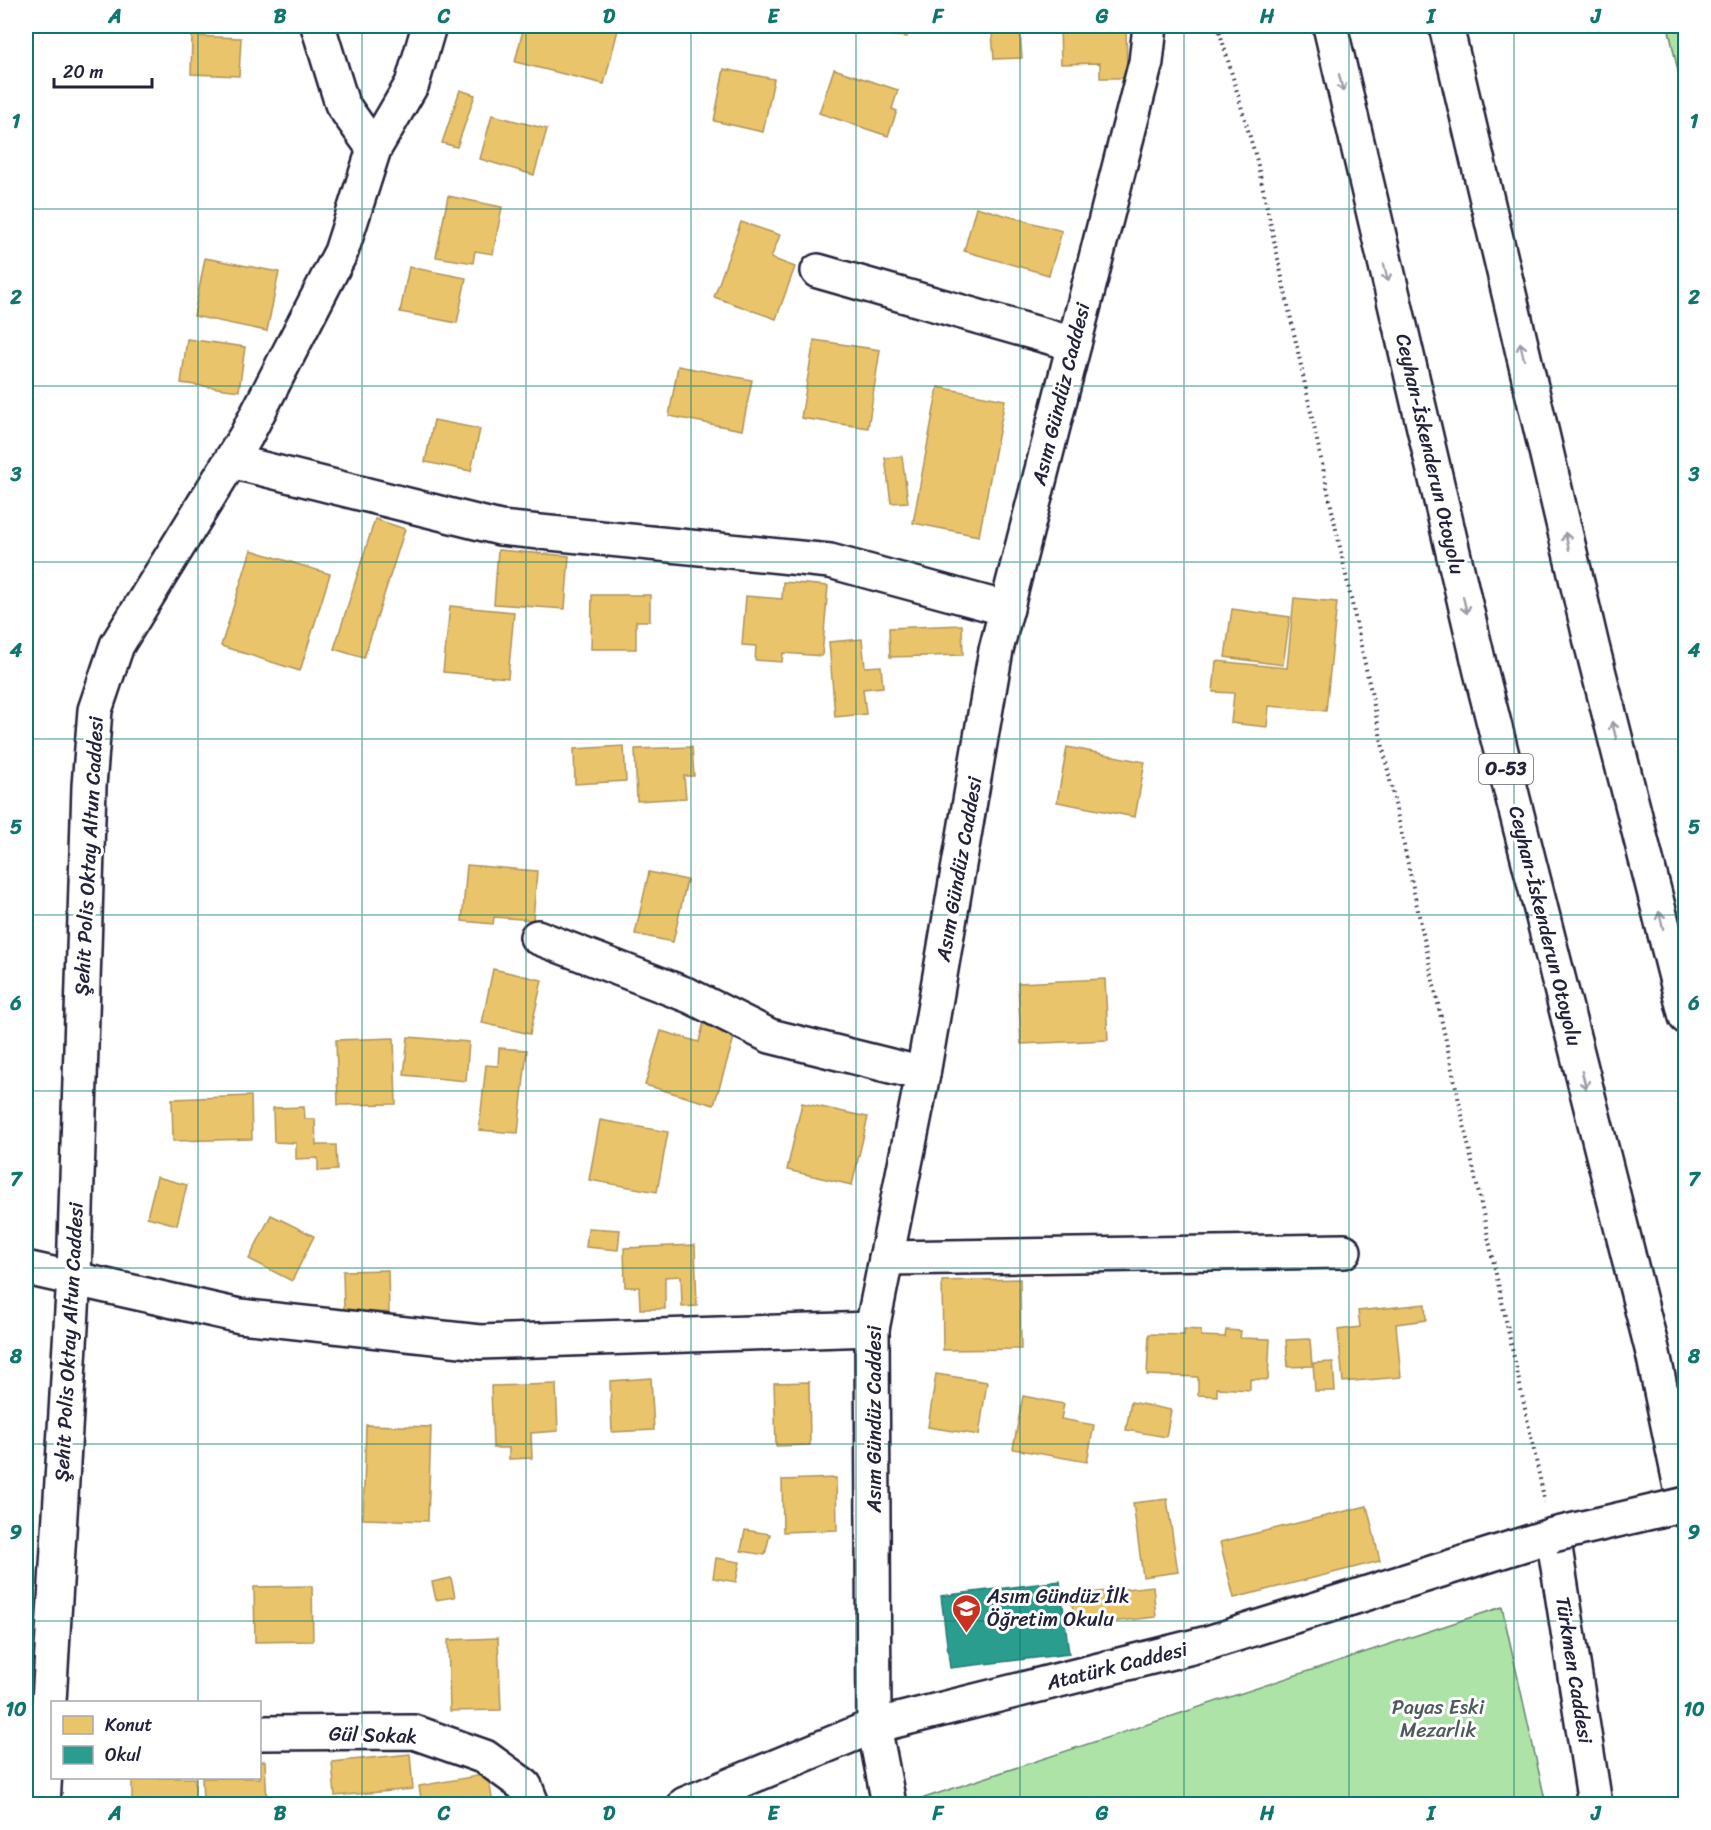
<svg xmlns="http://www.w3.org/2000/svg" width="1711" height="1830" font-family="Sriracha,sans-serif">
<rect width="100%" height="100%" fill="#fff"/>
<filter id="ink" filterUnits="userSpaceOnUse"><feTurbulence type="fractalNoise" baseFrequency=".0167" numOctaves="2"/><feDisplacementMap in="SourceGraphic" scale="12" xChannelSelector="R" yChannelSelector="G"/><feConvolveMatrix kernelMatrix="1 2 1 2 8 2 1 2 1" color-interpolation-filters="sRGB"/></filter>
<g filter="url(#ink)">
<g fill="#ade3a6" stroke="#688270" stroke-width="1.5">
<path d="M 1668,26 L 1685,26 L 1685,103 Z"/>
<path d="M 1502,1607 L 1546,1804 L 916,1804 L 915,1801 Z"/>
</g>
<g fill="#e9c46a" stroke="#ad935c" stroke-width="1.5">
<path d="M 524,26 L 619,26 L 604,84 L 515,62 Z"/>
<path d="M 832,26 L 908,26 L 907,37 L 832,30 Z"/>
<path d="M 1060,26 L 1126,26 L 1127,78 L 1100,78 L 1100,63 L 1061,64 Z"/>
<path d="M 1020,31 L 1022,58 L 994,59 L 992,33 Z"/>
<path d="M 192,36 L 241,38 L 239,76 L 191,74 Z"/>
<path d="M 724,69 L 774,79 L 763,132 L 714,121 Z"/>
<path d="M 834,69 L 898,90 L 892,109 L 897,111 L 888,136 L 819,113 Z"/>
<path d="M 460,90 L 475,95 L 457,147 L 442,143 Z"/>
<path d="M 492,115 L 547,129 L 534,175 L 480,159 Z"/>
<path d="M 448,196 L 502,207 L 493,254 L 475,251 L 473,263 L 436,257 Z"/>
<path d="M 976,207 L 1062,231 L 1049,275 L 964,251 Z"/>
<path d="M 741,222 L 780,235 L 771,258 L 795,267 L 776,319 L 714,297 Z"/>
<path d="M 205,258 L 279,272 L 267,331 L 194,316 Z"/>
<path d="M 409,267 L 466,278 L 457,323 L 400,312 Z"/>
<path d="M 187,339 L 245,347 L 239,391 L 181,383 Z"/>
<path d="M 814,340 L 880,350 L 868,428 L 801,418 Z"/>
<path d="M 678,366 L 752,380 L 742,430 L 669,416 Z"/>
<path d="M 938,387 L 1005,400 L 979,536 L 913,523 Z"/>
<path d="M 434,420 L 480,429 L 471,471 L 425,462 Z"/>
<path d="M 902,456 L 908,502 L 891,503 L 885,458 Z"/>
<path d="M 375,519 L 405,529 L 364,658 L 334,649 Z"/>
<path d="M 251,550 L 330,574 L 300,671 L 221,646 Z"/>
<path d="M 498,550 L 569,556 L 565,609 L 494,604 Z"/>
<path d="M 783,582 L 828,586 L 822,656 L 783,653 L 782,662 L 755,660 L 756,646 L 742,645 L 746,596 L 782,599 Z"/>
<path d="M 592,595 L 650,595 L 650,621 L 636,621 L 636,649 L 591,649 Z"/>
<path d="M 1294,598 L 1337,602 L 1326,711 L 1269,706 L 1267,727 L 1231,723 L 1234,693 L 1213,692 L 1216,661 L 1287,668 Z"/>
<path d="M 450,606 L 514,612 L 508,678 L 443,672 Z"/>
<path d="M 1232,609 L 1290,617 L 1283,665 L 1225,657 Z"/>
<path d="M 962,625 L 963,655 L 890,657 L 889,628 Z"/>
<path d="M 862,639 L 865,667 L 881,666 L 883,687 L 863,689 L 866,714 L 835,717 L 829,642 Z"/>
<path d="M 624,746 L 626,781 L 575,784 L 574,749 Z"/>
<path d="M 692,747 L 694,776 L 684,776 L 686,798 L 637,801 L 635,749 Z"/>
<path d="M 1067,747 L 1145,762 L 1135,817 L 1057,802 Z"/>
<path d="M 467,865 L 537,871 L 533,920 L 494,917 L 493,924 L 462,921 Z"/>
<path d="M 649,872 L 687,880 L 673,942 L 635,934 Z"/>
<path d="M 493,969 L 542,980 L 530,1034 L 482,1023 Z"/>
<path d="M 1105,979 L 1108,1040 L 1021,1044 L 1018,983 Z"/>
<path d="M 704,1022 L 736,1031 L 714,1105 L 645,1085 L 661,1031 L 699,1042 Z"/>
<path d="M 408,1037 L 469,1042 L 466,1081 L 404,1075 Z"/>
<path d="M 394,1038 L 396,1104 L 338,1105 L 336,1040 Z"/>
<path d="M 499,1048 L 527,1050 L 518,1133 L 479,1130 L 486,1065 L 498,1066 Z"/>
<path d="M 251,1096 L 252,1139 L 173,1141 L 172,1099 Z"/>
<path d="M 802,1103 L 868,1117 L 852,1185 L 787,1170 Z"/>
<path d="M 304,1107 L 305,1119 L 315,1119 L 316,1145 L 336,1145 L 337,1170 L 318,1171 L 318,1158 L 296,1159 L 296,1143 L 274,1142 L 273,1108 Z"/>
<path d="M 600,1120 L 668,1132 L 657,1192 L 589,1180 Z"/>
<rect x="26" y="1174" width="3" height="42"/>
<path d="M 157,1177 L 187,1185 L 177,1225 L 147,1217 Z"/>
<path d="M 271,1215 L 314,1236 L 292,1281 L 249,1259 Z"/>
<path d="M 588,1228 L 620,1230 L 618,1250 L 586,1247 Z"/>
<path d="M 695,1245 L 697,1306 L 682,1307 L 681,1276 L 665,1277 L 665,1309 L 640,1309 L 639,1287 L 625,1287 L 624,1248 Z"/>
<path d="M 388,1270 L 389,1312 L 344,1313 L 343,1271 Z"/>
<path d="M 1020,1279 L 1021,1349 L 943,1350 L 942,1281 Z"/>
<path d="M 1425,1304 L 1426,1320 L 1396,1324 L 1401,1377 L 1343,1382 L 1338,1330 L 1360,1327 L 1358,1311 Z"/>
<path d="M 1184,1329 L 1201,1330 L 1201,1336 L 1225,1337 L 1226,1330 L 1241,1331 L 1240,1338 L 1270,1339 L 1268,1380 L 1250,1379 L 1250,1390 L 1217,1388 L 1217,1396 L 1198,1395 L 1198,1377 L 1147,1375 L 1149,1334 L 1184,1335 Z"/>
<path d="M 1310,1339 L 1312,1366 L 1288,1367 L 1286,1340 Z"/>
<path d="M 1333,1362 L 1335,1391 L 1315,1391 L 1313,1363 Z"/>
<path d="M 936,1374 L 987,1382 L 979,1435 L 928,1427 Z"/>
<path d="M 651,1378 L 654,1430 L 612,1432 L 610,1381 Z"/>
<path d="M 809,1382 L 810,1445 L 776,1446 L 774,1383 Z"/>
<path d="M 556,1384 L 558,1431 L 531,1433 L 532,1458 L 509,1459 L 509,1448 L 493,1448 L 491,1386 Z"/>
<path d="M 1023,1396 L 1064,1404 L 1061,1419 L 1094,1425 L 1087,1462 L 1013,1449 Z"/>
<path d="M 1131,1402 L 1171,1410 L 1166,1437 L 1126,1430 Z"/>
<path d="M 366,1425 L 431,1427 L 428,1521 L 363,1519 Z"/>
<path d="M 836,1478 L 837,1530 L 783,1532 L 782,1480 Z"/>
<path d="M 1167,1499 L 1178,1572 L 1143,1577 L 1133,1503 Z"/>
<path d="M 1367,1506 L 1380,1561 L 1234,1598 L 1220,1542 Z"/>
<path d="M 745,1530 L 770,1534 L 765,1555 L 741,1551 Z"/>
<path d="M 716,1558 L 740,1562 L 736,1582 L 713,1578 Z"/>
<path d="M 451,1578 L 455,1597 L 436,1600 L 432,1582 Z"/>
<path d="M 312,1586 L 313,1641 L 255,1642 L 254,1587 Z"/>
<path d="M 1153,1586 L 1156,1617 L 1075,1626 L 1071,1595 Z"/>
<path d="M 498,1638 L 501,1710 L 450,1711 L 448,1640 Z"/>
<path d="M 410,1754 L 413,1789 L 335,1796 L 332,1762 Z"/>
<path d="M 260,1761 L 265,1761 L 267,1804 L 203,1804 L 202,1778 L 260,1778 Z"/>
<path d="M 488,1774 L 493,1804 L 422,1804 L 419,1786 Z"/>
<rect x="132" y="1778" width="63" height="26"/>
<path d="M 362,1801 L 363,1804 L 332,1804 Z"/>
</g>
<path fill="#2a9d8f" stroke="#287876" stroke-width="1.5" d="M 1060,1581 L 1069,1654 L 950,1668 L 941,1596 Z"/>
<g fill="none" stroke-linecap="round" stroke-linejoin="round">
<defs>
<g id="minor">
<path d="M 318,26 L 342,104 L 374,149"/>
<path d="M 818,271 L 1074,344"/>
<path d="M 231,461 L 500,528 L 830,561 L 1007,609"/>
<path d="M 537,937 L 690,996 L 770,1036 L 923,1074"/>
<path d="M 886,1258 L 1344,1251"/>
<path d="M 26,1268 L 240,1316 L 480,1342 L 872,1329"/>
<path d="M 260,1733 L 414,1732 L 485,1757 L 525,1786 L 532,1804"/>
<path d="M 43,1804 L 74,1276 L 89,786 L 95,710 L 117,645 L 246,436 L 341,252 L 374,149 L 412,84 L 429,26"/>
<path d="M 685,1804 L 874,1726 L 1208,1643 L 1553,1535 L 1595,1804"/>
<path d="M 889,1804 L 874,1726 L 872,1329 L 923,1074 L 996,650 L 1146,62 L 1150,26"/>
</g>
<g id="highway">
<path d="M 1330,26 L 1481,672 L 1653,1353 L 1686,1512"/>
<path d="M 1446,26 L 1592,646 L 1686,1017"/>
</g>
</defs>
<use href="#minor" stroke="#22223b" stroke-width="38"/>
<use href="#highway" stroke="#22223b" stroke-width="38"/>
<path stroke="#22223b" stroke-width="4" stroke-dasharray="1.5 4.5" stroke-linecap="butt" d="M 1218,26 L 1257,161 L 1545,1502"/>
<use href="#minor" stroke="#fff" stroke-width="33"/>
<use href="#highway" stroke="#fff" stroke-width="33"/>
<defs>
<path id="minor-bridge" d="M 1553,1535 L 1686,1504"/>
</defs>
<use href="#minor-bridge" stroke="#22223b" stroke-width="38" stroke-linecap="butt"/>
<use href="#minor-bridge" stroke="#fff" stroke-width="33"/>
</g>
<defs><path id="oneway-shaft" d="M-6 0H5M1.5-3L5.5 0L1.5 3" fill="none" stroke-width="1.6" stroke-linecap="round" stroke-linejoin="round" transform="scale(1.5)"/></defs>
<g stroke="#9c9ca7">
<use href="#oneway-shaft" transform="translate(1341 83) rotate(77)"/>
<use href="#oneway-shaft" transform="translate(1386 273) rotate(77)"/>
<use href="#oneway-shaft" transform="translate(1522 351) rotate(-103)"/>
<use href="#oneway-shaft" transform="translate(1567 541) rotate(-103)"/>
<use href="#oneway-shaft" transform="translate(1465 605) rotate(77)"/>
<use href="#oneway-shaft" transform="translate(1614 730) rotate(-104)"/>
<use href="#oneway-shaft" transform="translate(1661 920) rotate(-104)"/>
<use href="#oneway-shaft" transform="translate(1584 1080) rotate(76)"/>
</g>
</g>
<path fill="none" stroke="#0f766e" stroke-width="1.5" stroke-opacity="0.55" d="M 198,26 L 198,1702M 362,26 L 362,1804M 526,26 L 526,1804M 691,26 L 691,1804M 856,26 L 856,1804M 1020,26 L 1020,1804M 1184,26 L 1184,1804M 1349,26 L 1349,1804M 1514,26 L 1514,1804M 26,209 L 1686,209M 26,386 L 1686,386M 26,562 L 1686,562M 26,739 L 1686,739M 26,915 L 1686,915M 26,1091 L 1686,1091M 26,1268 L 1686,1268M 26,1444 L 1686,1444M 26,1621 L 1686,1621M 198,1778 L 198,1804"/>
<defs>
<symbol id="school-pin" viewBox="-11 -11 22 30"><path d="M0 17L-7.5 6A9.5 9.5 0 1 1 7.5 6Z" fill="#c8321e" stroke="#fff"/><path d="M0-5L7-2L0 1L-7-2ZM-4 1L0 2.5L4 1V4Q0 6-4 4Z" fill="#fff"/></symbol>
</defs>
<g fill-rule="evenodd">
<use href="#school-pin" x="950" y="1592" width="33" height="45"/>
</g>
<g text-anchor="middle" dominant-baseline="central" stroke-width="6" stroke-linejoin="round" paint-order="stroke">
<rect fill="#fff" stroke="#646476" stroke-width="1.5" x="1479" y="754" width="54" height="30" rx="4.5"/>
<g font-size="18" font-weight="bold" fill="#22223b">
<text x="1506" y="769">O-53</text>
</g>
<g font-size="20" fill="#22223b" stroke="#fff">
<text transform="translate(1061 394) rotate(-76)">Asım Gündüz Caddesi</text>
<text transform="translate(1430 454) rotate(77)">Ceyhan-İskenderun Otoyolu</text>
<text transform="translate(89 856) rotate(-87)">Şehit Polis Oktay Altun Caddesi</text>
<text transform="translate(959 869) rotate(-80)">Asım Gündüz Caddesi</text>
<text transform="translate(1545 926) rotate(76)">Ceyhan-İskenderun Otoyolu</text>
<text transform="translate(69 1342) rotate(-87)">Şehit Polis Oktay Altun Caddesi</text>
<text transform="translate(874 1419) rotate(-90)">Asım Gündüz Caddesi</text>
<text transform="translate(1117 1666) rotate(-14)">Atatürk Caddesi</text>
<text transform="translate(1574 1670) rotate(81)">Türkmen Caddesi</text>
<text transform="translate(373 1735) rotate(2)">Gül Sokak</text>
</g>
<g font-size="20" fill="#22223b" stroke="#fff" text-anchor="start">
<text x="987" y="1596">Asım Gündüz İlk<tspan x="987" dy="23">Öğretim Okulu</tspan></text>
</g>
<g font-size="20" fill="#4c5c5b" stroke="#fff">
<text x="1438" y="1707">Payas Eski<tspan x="1438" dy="23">Mezarlık</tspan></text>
</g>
</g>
<rect width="1711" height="1830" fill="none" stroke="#fff" stroke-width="66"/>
<rect x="51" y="1701" width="210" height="78" fill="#ffffff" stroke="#a7a7b1" stroke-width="1.5"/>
<rect x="63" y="1716" width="30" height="18" fill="#e9c46a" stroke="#a7a7b1" stroke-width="1.5"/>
<text x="105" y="1731" font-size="18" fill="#22223b">Konut</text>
<rect x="63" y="1746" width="30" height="18" fill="#2a9d8f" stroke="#a7a7b1" stroke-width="1.5"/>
<text x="105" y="1761" font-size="18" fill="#22223b">Okul</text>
<path d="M54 78v9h98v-9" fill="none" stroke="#22223b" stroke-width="3"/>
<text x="63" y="78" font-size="18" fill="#22223b" stroke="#ffffff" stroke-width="4.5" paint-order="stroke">20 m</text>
<rect x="33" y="33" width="1645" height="1764" fill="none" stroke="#0f766e" stroke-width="2"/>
<g font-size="20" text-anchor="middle" font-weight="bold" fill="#0f766e">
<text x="115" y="23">A</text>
<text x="280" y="23">B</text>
<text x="444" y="23">C</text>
<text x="609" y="23">D</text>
<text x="773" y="23">E</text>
<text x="938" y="23">F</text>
<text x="1102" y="23">G</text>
<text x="1267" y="23">H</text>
<text x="1431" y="23">I</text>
<text x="1596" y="23">J</text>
<text x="16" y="128">1</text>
<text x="1694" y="128">1</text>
<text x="16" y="304">2</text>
<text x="1694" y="304">2</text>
<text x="16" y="481">3</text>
<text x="1694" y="481">3</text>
<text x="16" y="657">4</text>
<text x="1694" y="657">4</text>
<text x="16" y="834">5</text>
<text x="1694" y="834">5</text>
<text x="16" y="1010">6</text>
<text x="1694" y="1010">6</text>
<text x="16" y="1186">7</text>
<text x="1694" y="1186">7</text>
<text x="16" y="1363">8</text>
<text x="1694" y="1363">8</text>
<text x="16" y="1539">9</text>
<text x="1694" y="1539">9</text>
<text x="16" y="1716">10</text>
<text x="1694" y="1716">10</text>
<text x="115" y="1820">A</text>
<text x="280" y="1820">B</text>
<text x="444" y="1820">C</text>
<text x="609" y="1820">D</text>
<text x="773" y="1820">E</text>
<text x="938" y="1820">F</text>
<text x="1102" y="1820">G</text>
<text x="1267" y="1820">H</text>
<text x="1431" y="1820">I</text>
<text x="1596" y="1820">J</text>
</g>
</svg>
